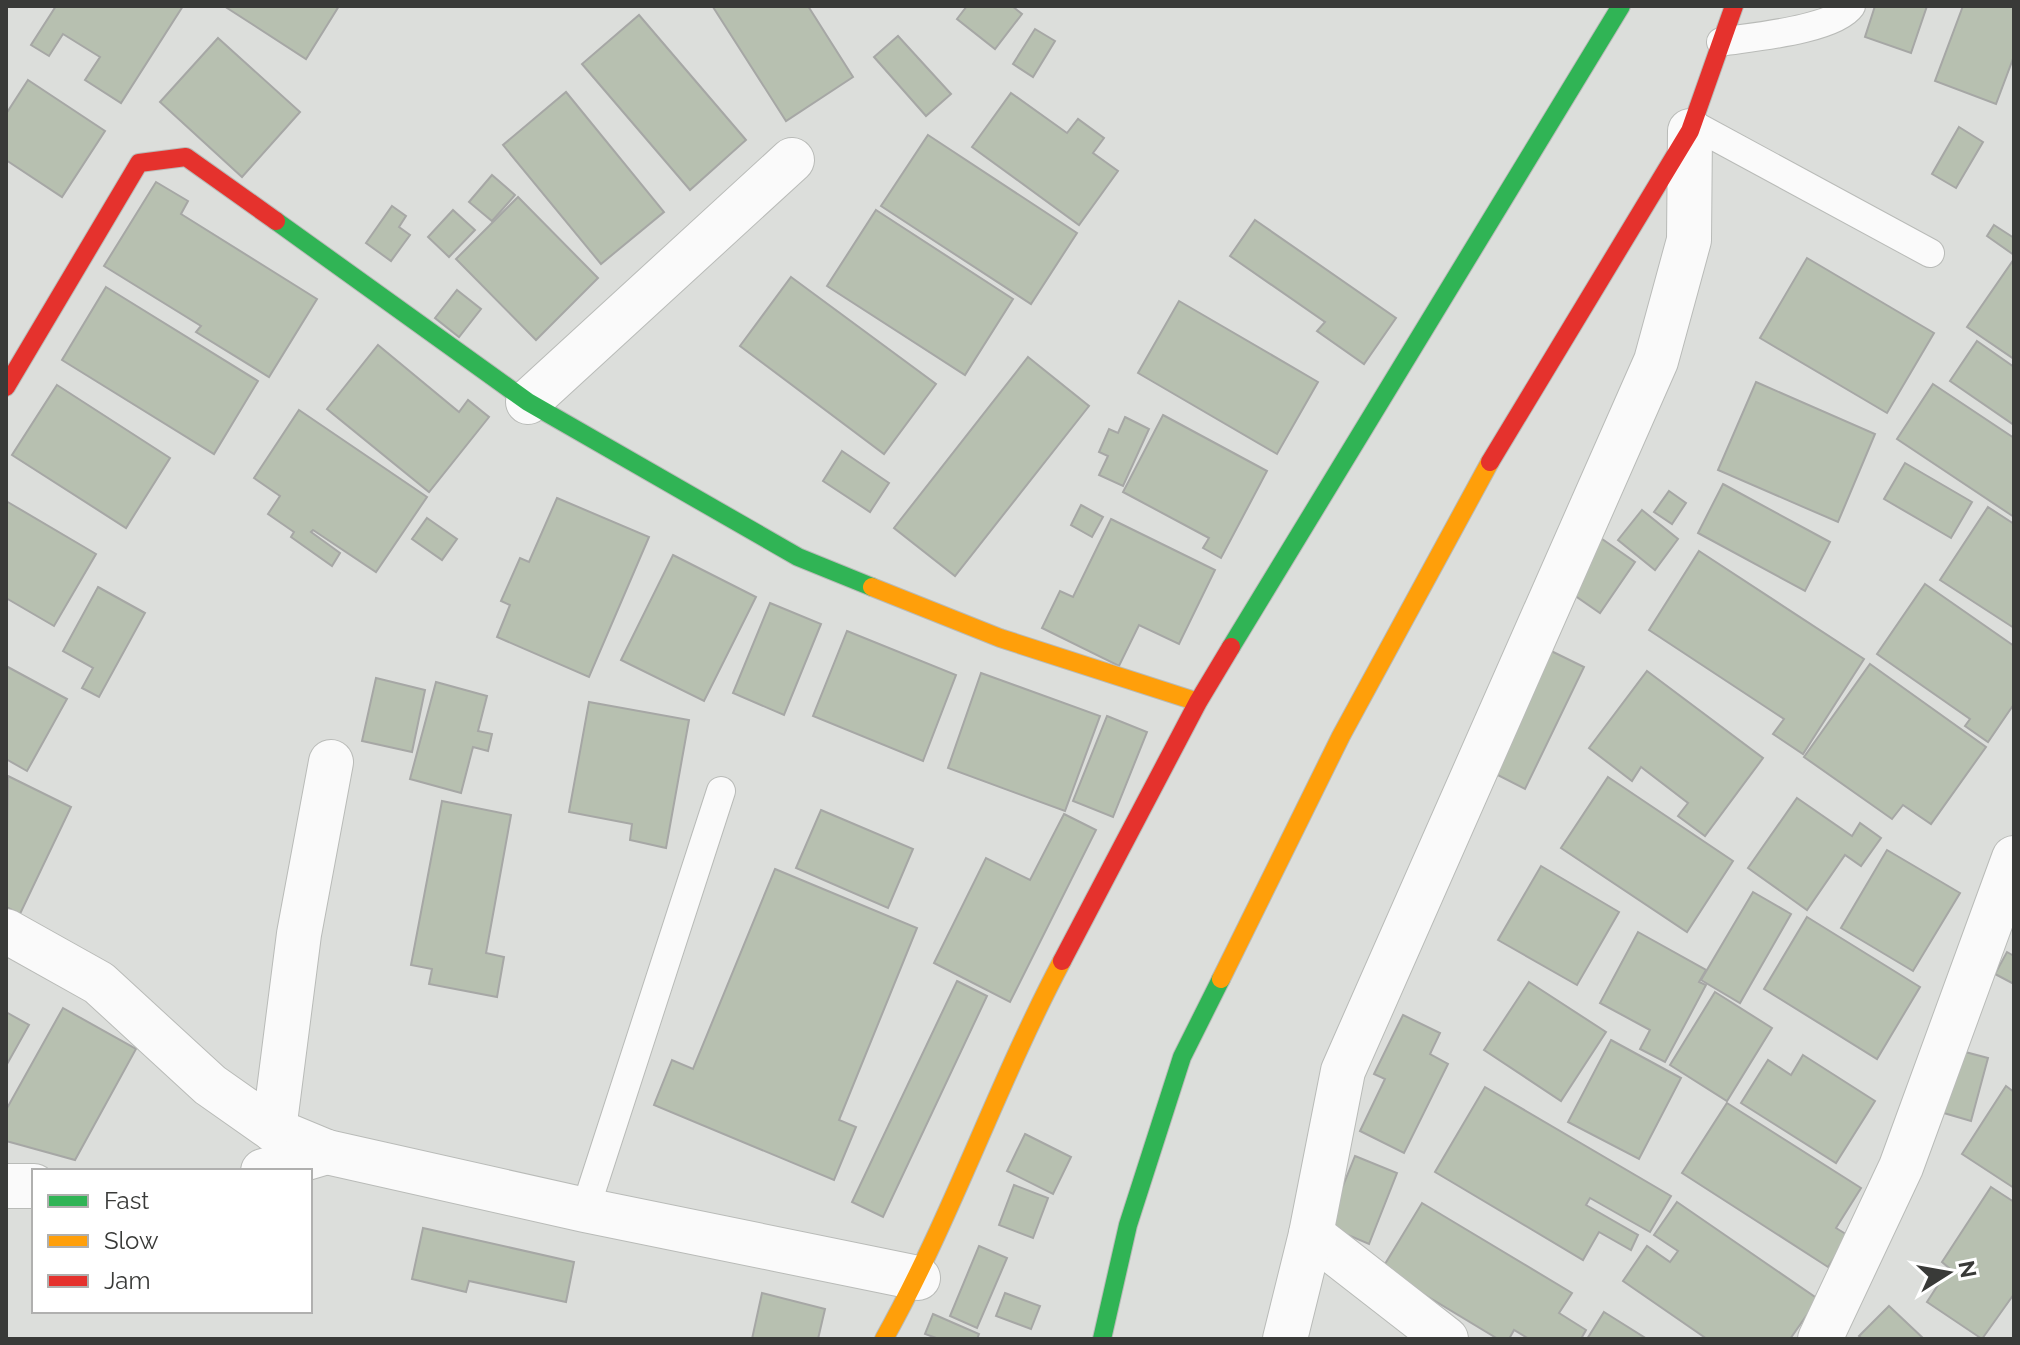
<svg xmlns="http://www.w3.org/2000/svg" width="2020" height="1345" font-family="Raleway,sans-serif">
<rect width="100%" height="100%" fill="#dcdedb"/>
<g fill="#b7c0b0" stroke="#a6a7a5" stroke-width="2">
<path d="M 56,6 L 183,6 L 121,103 L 85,80 L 100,57 L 63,34 L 49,56 L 31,45 Z"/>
<path d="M 224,6 L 339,6 L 306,59 Z"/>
<path d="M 808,6 L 853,77 L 786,121 L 713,7 Z"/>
<path d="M 967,6 L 1012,6 L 1022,14 L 995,49 L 957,19 Z"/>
<path d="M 1875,6 L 1927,6 L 1911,53 L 1865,37 Z"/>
<path d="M 1963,6 L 2014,6 L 2014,56 L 1996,104 L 1935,81 Z"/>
<path d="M 639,15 L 746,140 L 690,190 L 582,64 Z"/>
<path d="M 1035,29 L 1055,41 L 1033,77 L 1013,64 Z"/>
<path d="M 898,36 L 951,94 L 926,116 L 874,57 Z"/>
<path d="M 218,38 L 300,112 L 242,177 L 160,102 Z"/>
<path d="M 28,80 L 105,131 L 62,197 L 6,160 L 6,114 Z"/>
<path d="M 566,92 L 664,212 L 601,264 L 503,145 Z"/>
<path d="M 1011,93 L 1067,133 L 1078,119 L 1104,138 L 1093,153 L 1118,171 L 1079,225 L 972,147 Z"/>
<path d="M 1959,127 L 1983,142 L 1956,188 L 1932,174 Z"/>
<path d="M 928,135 L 1077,233 L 1031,304 L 881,206 Z"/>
<path d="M 492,175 L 515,195 L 492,221 L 469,202 Z"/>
<path d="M 156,182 L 188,201 L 181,214 L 317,299 L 269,377 L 196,332 L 201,326 L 104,266 Z"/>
<path d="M 518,197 L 598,278 L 536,340 L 456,259 Z"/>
<path d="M 392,206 L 406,216 L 399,227 L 410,235 L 391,261 L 366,243 Z"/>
<path d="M 453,210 L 475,230 L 449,257 L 428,237 Z"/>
<path d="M 876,210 L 1013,299 L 965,375 L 827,286 Z"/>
<path d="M 1255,220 L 1396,318 L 1364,364 L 1317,331 L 1325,322 L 1230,256 Z"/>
<path d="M 1994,225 L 2014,238 L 2014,255 L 1987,236 Z"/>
<path d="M 1807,258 L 1934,333 L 1887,413 L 1760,338 Z"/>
<path d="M 2014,259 L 2014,359 L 1967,327 Z"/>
<path d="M 791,277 L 936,384 L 884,454 L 740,346 Z"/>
<path d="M 106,287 L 258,381 L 214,454 L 62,360 Z"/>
<path d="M 457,290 L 481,309 L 459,337 L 435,318 Z"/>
<path d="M 1179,301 L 1318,382 L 1277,454 L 1138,373 Z"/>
<path d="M 1977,341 L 2014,367 L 2014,425 L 1950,381 Z"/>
<path d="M 378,345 L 459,412 L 468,400 L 489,417 L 429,492 L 327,409 Z"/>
<path d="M 1028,357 L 1089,406 L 955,576 L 894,528 Z"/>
<path d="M 1756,382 L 1875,434 L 1838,522 L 1718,470 Z"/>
<path d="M 1933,384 L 2014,438 L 2014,517 L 1897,439 Z"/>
<path d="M 57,385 L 170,458 L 126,528 L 12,455 Z"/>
<path d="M 299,410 L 427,497 L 376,572 L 313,530 L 311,532 L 340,553 L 332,566 L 291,537 L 294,532 L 268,514 L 280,496 L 254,478 Z"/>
<path d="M 1163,415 L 1267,471 L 1221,558 L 1203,548 L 1209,538 L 1123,492 Z"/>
<path d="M 1125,417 L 1149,429 L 1123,486 L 1099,475 L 1108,456 L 1099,452 L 1109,429 L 1118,433 Z"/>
<path d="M 842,451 L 889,483 L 870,512 L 823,481 Z"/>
<path d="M 1905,463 L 1972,502 L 1951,538 L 1884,499 Z"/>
<path d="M 1723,484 L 1830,542 L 1805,591 L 1698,533 Z"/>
<path d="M 1669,491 L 1686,503 L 1672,524 L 1654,512 Z"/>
<path d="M 557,498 L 649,537 L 589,677 L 497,637 L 510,605 L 501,601 L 520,558 L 529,562 Z"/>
<path d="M 6,501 L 96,554 L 54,626 L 6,598 Z"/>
<path d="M 1081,505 L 1103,517 L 1092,537 L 1071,525 Z"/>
<path d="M 1988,507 L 2014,524 L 2014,628 L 1940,580 Z"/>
<path d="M 1642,510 L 1678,539 L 1655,570 L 1618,540 Z"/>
<path d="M 427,518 L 457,539 L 442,560 L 412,539 Z"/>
<path d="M 1111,519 L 1215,570 L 1179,644 L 1139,625 L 1119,666 L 1042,628 L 1060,591 L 1073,597 Z"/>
<path d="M 1595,534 L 1635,562 L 1600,613 L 1561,586 Z"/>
<path d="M 1699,551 L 1864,659 L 1803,754 L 1773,734 L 1784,719 L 1649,630 Z"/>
<path d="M 673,555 L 756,597 L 704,701 L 621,660 Z"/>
<path d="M 1925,584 L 2014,646 L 2014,704 L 1988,742 L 1965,726 L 1970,719 L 1877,654 Z"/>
<path d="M 98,587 L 145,613 L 99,697 L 82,688 L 93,668 L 63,651 Z"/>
<path d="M 770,603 L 821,624 L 784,715 L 733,693 Z"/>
<path d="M 847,631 L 956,675 L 923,761 L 813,716 Z"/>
<path d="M 1545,648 L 1584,667 L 1525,789 L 1486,769 Z"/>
<path d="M 1870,664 L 1986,747 L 1931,824 L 1903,805 L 1892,819 L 1804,757 Z"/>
<path d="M 6,666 L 67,699 L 27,771 L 6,759 Z"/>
<path d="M 1647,671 L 1763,758 L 1705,836 L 1678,816 L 1688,803 L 1641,767 L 1632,781 L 1589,748 Z"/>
<path d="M 981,673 L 1100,716 L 1065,811 L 948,768 Z"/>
<path d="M 376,678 L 425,690 L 412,752 L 362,741 Z"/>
<path d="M 436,682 L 487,696 L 478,731 L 492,734 L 488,751 L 473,747 L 461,793 L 410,779 Z"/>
<path d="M 589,702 L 689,720 L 666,848 L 630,840 L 632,824 L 569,812 Z"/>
<path d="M 1107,716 L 1147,732 L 1113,817 L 1073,801 Z"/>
<path d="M 8,776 L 71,807 L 20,914 L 6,907 Z"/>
<path d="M 1608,777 L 1733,861 L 1687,932 L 1561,848 Z"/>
<path d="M 1797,798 L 1852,836 L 1860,823 L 1881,838 L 1861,866 L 1845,855 L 1807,910 L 1748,868 Z"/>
<path d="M 442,801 L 511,815 L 486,953 L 504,957 L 497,997 L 429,984 L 432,969 L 411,965 Z"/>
<path d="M 821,810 L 913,849 L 888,908 L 796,868 Z"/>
<path d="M 1064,814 L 1096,830 L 1010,1002 L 934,963 L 986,858 L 1030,880 Z"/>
<path d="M 1887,850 L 1960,893 L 1913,971 L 1841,928 Z"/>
<path d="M 1541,866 L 1619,912 L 1577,985 L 1498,940 Z"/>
<path d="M 775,869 L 917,928 L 839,1120 L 856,1127 L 834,1180 L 654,1105 L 672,1060 L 693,1069 Z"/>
<path d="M 1753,892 L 1791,914 L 1740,1003 L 1701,980 Z"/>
<path d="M 1807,917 L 1920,987 L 1877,1059 L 1764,989 Z"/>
<path d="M 1638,932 L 1706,970 L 1699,982 L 1706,985 L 1665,1062 L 1640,1049 L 1650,1030 L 1600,1003 Z"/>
<path d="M 2007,952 L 2014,956 L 2014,984 L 1995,974 Z"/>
<path d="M 957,981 L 987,996 L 883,1217 L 852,1202 Z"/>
<path d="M 1529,982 L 1606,1032 L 1561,1101 L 1484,1050 Z"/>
<path d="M 1715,992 L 1772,1028 L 1727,1101 L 1670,1065 Z"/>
<path d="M 63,1008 L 136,1049 L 75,1160 L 6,1141 L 6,1110 Z"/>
<path d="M 6,1012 L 29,1025 L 6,1066 Z"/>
<path d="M 1403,1015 L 1440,1033 L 1430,1054 L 1448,1064 L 1404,1153 L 1360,1131 L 1385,1079 L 1374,1074 Z"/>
<path d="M 1611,1040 L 1681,1078 L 1639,1159 L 1568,1122 Z"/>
<path d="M 1954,1049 L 1988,1058 L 1971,1121 L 1937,1111 Z"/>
<path d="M 1803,1055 L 1875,1101 L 1836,1163 L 1741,1103 L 1768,1060 L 1791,1075 Z"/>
<path d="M 2006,1086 L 2014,1092 L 2014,1188 L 1962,1154 Z"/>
<path d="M 1485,1087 L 1671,1196 L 1650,1232 L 1590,1198 L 1586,1205 L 1638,1235 L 1631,1250 L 1599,1232 L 1583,1260 L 1435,1172 Z"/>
<path d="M 1727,1103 L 1861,1188 L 1836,1228 L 1849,1236 L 1828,1267 L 1682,1173 Z"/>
<path d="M 1025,1134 L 1071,1157 L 1053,1194 L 1007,1171 Z"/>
<path d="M 1355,1156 L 1397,1173 L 1369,1244 L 1327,1226 Z"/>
<path d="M 1014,1185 L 1048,1198 L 1033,1238 L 999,1225 Z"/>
<path d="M 1991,1187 L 2014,1202 L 2014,1294 L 1982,1339 L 1927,1302 L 1949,1268 L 1942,1262 Z"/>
<path d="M 1677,1202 L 1818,1299 L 1790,1339 L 1707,1339 L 1623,1281 L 1647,1246 L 1670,1262 L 1678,1251 L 1654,1235 Z"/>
<path d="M 1422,1203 L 1572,1293 L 1559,1313 L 1586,1330 L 1581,1339 L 1529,1339 L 1514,1330 L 1509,1339 L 1498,1339 L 1382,1269 Z"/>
<path d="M 423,1228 L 574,1262 L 566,1302 L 469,1281 L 466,1292 L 412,1279 Z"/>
<path d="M 979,1246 L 1007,1258 L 977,1328 L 950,1316 Z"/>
<path d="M 762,1293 L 825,1309 L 818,1339 L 752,1339 Z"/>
<path d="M 1005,1293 L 1040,1306 L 1031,1329 L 996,1316 Z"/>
<path d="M 1889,1306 L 1924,1339 L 1862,1339 L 1859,1336 Z"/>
<path d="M 1604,1312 L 1647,1339 L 1587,1339 Z"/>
<path d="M 933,1314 L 979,1334 L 977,1339 L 939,1339 L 925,1334 Z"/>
</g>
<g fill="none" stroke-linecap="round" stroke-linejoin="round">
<defs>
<g id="lane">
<path d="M 1721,42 C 1751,37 1834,30 1851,6"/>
<path d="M 1692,124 L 1930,253"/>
<path d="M 585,1210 L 721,791"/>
</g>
<g id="street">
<path d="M 528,402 L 792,160"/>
<path d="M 6,931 L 99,983 L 210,1085 L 274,1130 L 327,1152 L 585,1210 L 918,1278"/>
<path d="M 274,1130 L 299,934 L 331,762"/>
<path d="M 263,1171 L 327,1152"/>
<path d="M 6,1186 L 34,1186"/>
<path d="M 1311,1234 L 1446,1339"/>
<path d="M 1285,1339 L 1311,1234 L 1343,1071 L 1656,361 L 1689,240 L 1690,131"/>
<path d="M 1820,1339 L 1901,1167 L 2014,858"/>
</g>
<g id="fast">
<path d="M 276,221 L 528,402 L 798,557 L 872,587"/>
<path d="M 1231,647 L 1621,6"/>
<path d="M 1102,1339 L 1128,1225 L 1182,1057 L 1221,979"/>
</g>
<g id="slow">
<path d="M 872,587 L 1000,638 L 1198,702"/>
<path d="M 1221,979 L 1341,736 L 1490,462"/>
<path d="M 884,1339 C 952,1217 997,1084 1062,961"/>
</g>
<g id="jam">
<path d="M 6,387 L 139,163 L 186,157 L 276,221"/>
<path d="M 1490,462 L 1690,131 L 1734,6"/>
<path d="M 1062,961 L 1198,702 L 1231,647"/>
</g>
</defs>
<use href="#lane" stroke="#b9bbb8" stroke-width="30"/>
<use href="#street" stroke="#b9bbb8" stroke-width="46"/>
<use href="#fast" stroke="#b9bbb8" stroke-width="20"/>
<use href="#slow" stroke="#b9bbb8" stroke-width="20"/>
<use href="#jam" stroke="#b9bbb8" stroke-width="20"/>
<use href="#lane" stroke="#fafafa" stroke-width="28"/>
<use href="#street" stroke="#fafafa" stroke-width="44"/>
<use href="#fast" stroke="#30b455" stroke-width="18"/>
<use href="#slow" stroke="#ff9f0a" stroke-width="18"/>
<use href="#jam" stroke="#e5322d" stroke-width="18"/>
</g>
<rect width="2020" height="1345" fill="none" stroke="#393a38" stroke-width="16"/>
<rect x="32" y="1169" width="280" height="144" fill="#ffffff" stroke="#b0b0af" stroke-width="2"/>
<rect x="48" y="1195" width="40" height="12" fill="#30b455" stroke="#b0b0af" stroke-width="2"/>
<text x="104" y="1209" font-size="24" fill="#393a38">Fast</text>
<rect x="48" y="1235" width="40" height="12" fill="#ff9f0a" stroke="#b0b0af" stroke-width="2"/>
<text x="104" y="1249" font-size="24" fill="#393a38">Slow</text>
<rect x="48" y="1275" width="40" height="12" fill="#e5322d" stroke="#b0b0af" stroke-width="2"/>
<text x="104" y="1289" font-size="24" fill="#393a38">Jam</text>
<g transform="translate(1948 1273) rotate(79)" stroke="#ffffff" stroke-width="6" paint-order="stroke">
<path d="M0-6L14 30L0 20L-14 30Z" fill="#393a38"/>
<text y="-12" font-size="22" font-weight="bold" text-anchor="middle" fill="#393a38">N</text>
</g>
</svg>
